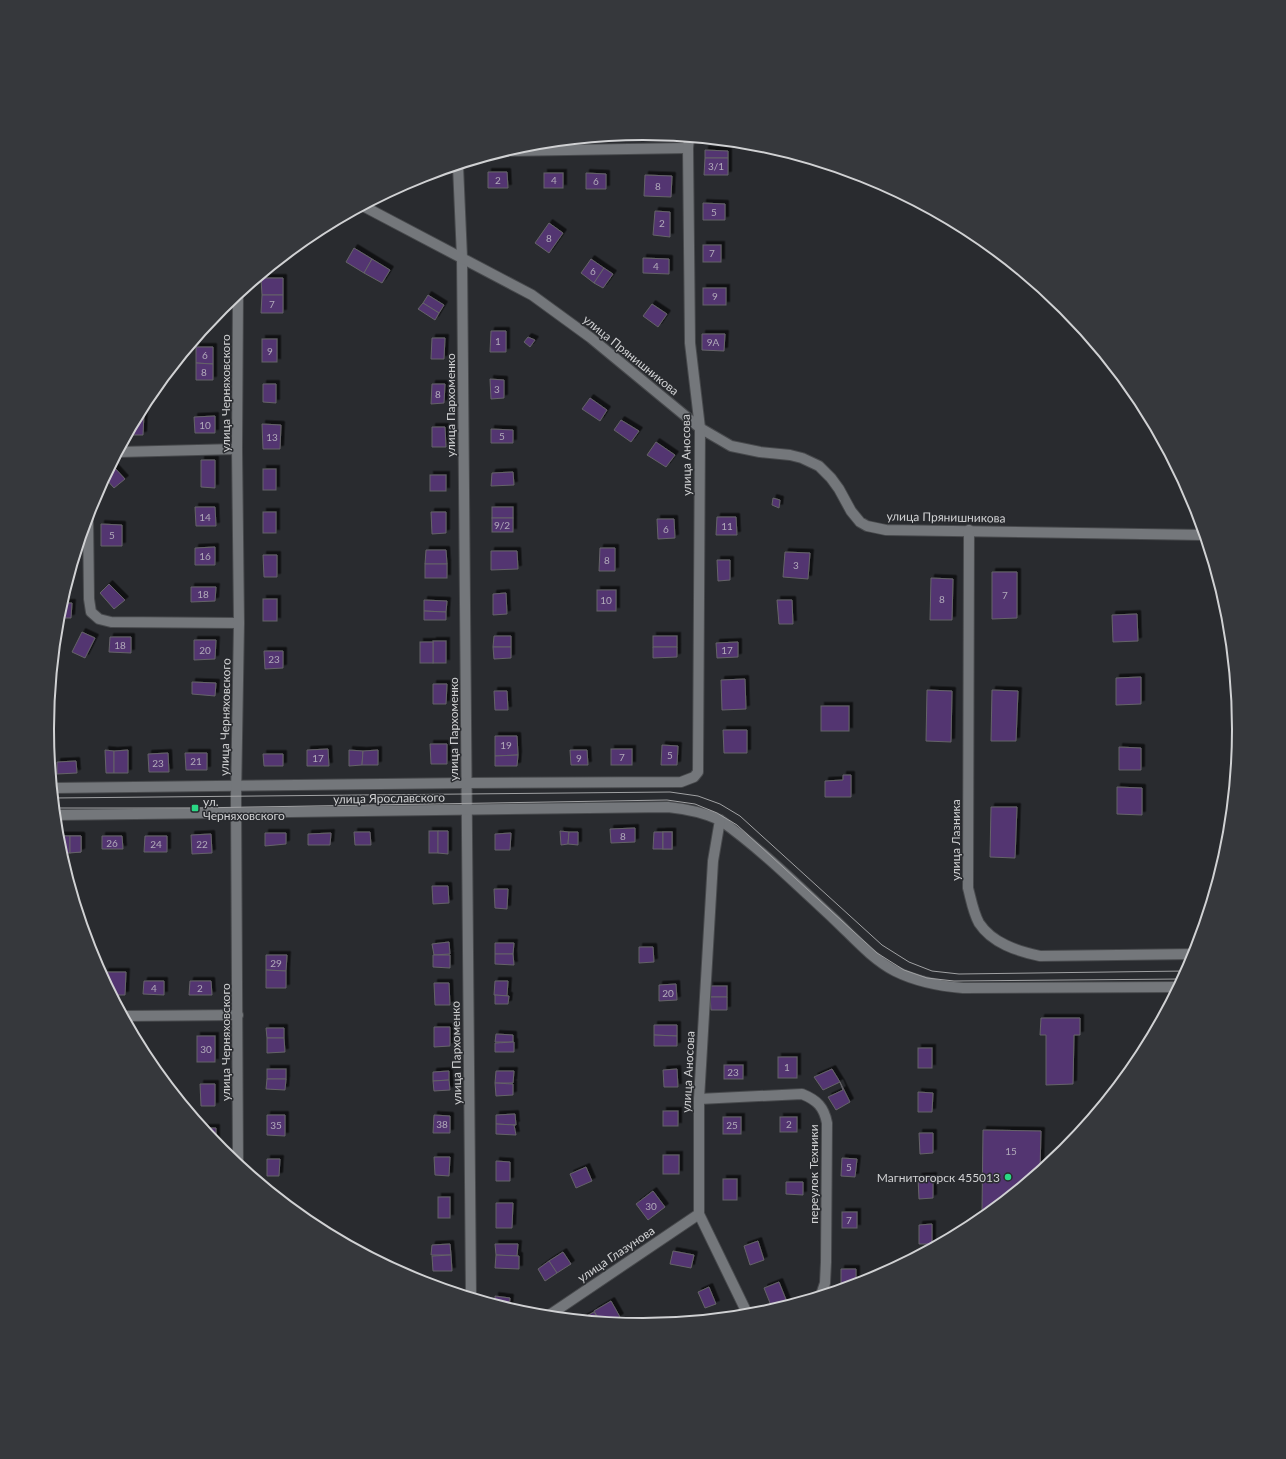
<svg xmlns="http://www.w3.org/2000/svg" width="1286" height="1459" font-family="Lato,sans-serif">
<defs>
<filter id="shadow"><feDropShadow dx="3.5" dy="-3.5" stdDeviation="0" flood-color="#0009"/></filter>
</defs>
<rect width="100%" height="100%" fill="#292b2f"/>
<g fill="#533671" stroke="#656368" filter="url(#shadow)">
<path d="M 705,150 L 728,151 L 728,158 L 705,158 Z"/>
<path d="M 705,158 L 728,158 L 728,175 L 704,175 Z"/>
<path d="M 488,172 L 507,172 L 508,188 L 488,188 Z"/>
<rect x="544" y="173" width="19" height="15"/>
<path d="M 586,173 L 606,174 L 606,189 L 586,189 Z"/>
<path d="M 645,175 L 672,176 L 671,197 L 644,196 Z"/>
<path d="M 703,203 L 725,204 L 725,220 L 703,220 Z"/>
<path d="M 655,211 L 670,212 L 670,237 L 653,235 Z"/>
<path d="M 549,223 L 563,233 L 549,253 L 535,243 Z"/>
<rect x="703" y="245" width="18" height="17"/>
<path d="M 354,248 L 372,259 L 364,273 L 346,262 Z"/>
<path d="M 643,258 L 669,259 L 669,274 L 643,273 Z"/>
<path d="M 372,259 L 390,270 L 382,283 L 364,273 Z"/>
<path d="M 591,259 L 604,268 L 594,283 L 581,273 Z"/>
<path d="M 604,268 L 613,274 L 603,288 L 594,283 Z"/>
<path d="M 261,278 L 283,278 L 283,295 L 262,295 Z"/>
<rect x="703" y="288" width="23" height="17"/>
<path d="M 262,295 L 283,295 L 283,313 L 261,313 Z"/>
<path d="M 428,295 L 444,305 L 439,313 L 423,303 Z"/>
<path d="M 423,303 L 439,313 L 435,320 L 418,309 Z"/>
<path d="M 652,304 L 667,314 L 658,327 L 643,316 Z"/>
<path d="M 491,331 L 506,331 L 506,352 L 490,352 Z"/>
<path d="M 702,334 L 725,334 L 724,351 L 702,350 Z"/>
<path d="M 528,337 L 535,340 L 530,347 L 524,342 Z"/>
<path d="M 432,338 L 445,338 L 444,359 L 431,359 Z"/>
<rect x="262" y="339" width="15" height="23"/>
<path d="M 196,347 L 213,347 L 213,364 L 196,363 Z"/>
<path d="M 196,363 L 213,364 L 213,380 L 196,380 Z"/>
<path d="M 490,379 L 504,380 L 504,398 L 491,399 Z"/>
<path d="M 263,384 L 276,384 L 276,403 L 263,402 Z"/>
<path d="M 432,384 L 445,384 L 444,403 L 431,404 Z"/>
<path d="M 590,398 L 607,410 L 600,421 L 582,409 Z"/>
<path d="M 140,413 L 144,413 L 143,435 L 128,435 Z"/>
<path d="M 215,416 L 215,433 L 195,433 L 194,417 Z"/>
<path d="M 621,420 L 639,431 L 631,442 L 614,430 Z"/>
<path d="M 262,424 L 281,425 L 280,449 L 263,449 Z"/>
<path d="M 432,427 L 445,427 L 446,447 L 432,447 Z"/>
<path d="M 491,429 L 513,430 L 513,443 L 491,443 Z"/>
<path d="M 656,442 L 675,455 L 666,467 L 647,455 Z"/>
<path d="M 201,460 L 215,460 L 215,488 L 201,487 Z"/>
<path d="M 114,467 L 125,479 L 114,488 L 105,478 L 108,473 Z"/>
<rect x="263" y="469" width="13" height="21"/>
<path d="M 513,472 L 514,485 L 491,486 L 492,473 Z"/>
<rect x="430" y="475" width="16" height="16"/>
<path d="M 773,498 L 780,500 L 779,508 L 772,505 Z"/>
<path d="M 195,507 L 215,507 L 216,526 L 196,526 Z"/>
<rect x="492" y="507" width="21" height="11"/>
<rect x="263" y="512" width="13" height="21"/>
<path d="M 431,512 L 446,512 L 446,533 L 432,534 Z"/>
<path d="M 717,517 L 736,517 L 737,535 L 716,535 Z"/>
<rect x="492" y="518" width="21" height="14"/>
<path d="M 657,519 L 674,519 L 675,538 L 658,539 Z"/>
<path d="M 101,524 L 122,525 L 122,546 L 101,546 Z"/>
<path d="M 215,547 L 215,565 L 195,565 L 195,548 Z"/>
<path d="M 600,548 L 615,548 L 615,571 L 599,571 Z"/>
<path d="M 426,550 L 446,550 L 447,564 L 425,564 Z"/>
<path d="M 491,551 L 517,551 L 518,569 L 491,570 Z"/>
<path d="M 785,552 L 810,553 L 808,579 L 783,577 Z"/>
<path d="M 263,555 L 277,555 L 277,577 L 264,577 Z"/>
<path d="M 717,560 L 730,560 L 730,580 L 718,581 Z"/>
<rect x="425" y="564" width="22" height="14"/>
<path d="M 992,572 L 1017,572 L 1017,618 L 992,619 Z"/>
<path d="M 931,578 L 953,579 L 952,620 L 930,620 Z"/>
<path d="M 109,584 L 125,600 L 114,609 L 100,593 Z"/>
<path d="M 191,587 L 216,587 L 215,601 L 191,602 Z"/>
<rect x="597" y="590" width="19" height="21"/>
<path d="M 506,593 L 507,614 L 493,615 L 493,594 Z"/>
<rect x="263" y="599" width="14" height="22"/>
<path d="M 424,600 L 447,601 L 446,612 L 424,611 Z"/>
<path d="M 777,600 L 792,600 L 793,624 L 779,624 Z"/>
<path d="M 62,603 L 72,603 L 71,618 L 58,618 Z"/>
<path d="M 424,611 L 446,612 L 446,620 L 424,620 Z"/>
<path d="M 1137,614 L 1138,641 L 1113,642 L 1112,615 Z"/>
<path d="M 82,632 L 95,638 L 85,658 L 72,652 Z"/>
<path d="M 494,636 L 511,636 L 511,647 L 493,647 Z"/>
<rect x="653" y="636" width="24" height="11"/>
<path d="M 110,637 L 131,637 L 131,653 L 109,652 Z"/>
<path d="M 194,640 L 216,640 L 215,659 L 194,660 Z"/>
<rect x="433" y="641" width="13" height="22"/>
<rect x="420" y="642" width="13" height="21"/>
<path d="M 738,642 L 738,657 L 717,658 L 716,643 Z"/>
<path d="M 493,647 L 511,647 L 511,658 L 494,659 Z"/>
<path d="M 653,647 L 677,647 L 677,657 L 653,658 Z"/>
<path d="M 264,651 L 283,651 L 283,668 L 265,669 Z"/>
<path d="M 1141,677 L 1141,704 L 1116,705 L 1116,678 Z"/>
<path d="M 745,679 L 746,709 L 722,710 L 721,680 Z"/>
<path d="M 192,682 L 216,683 L 215,696 L 192,694 Z"/>
<path d="M 433,684 L 447,684 L 446,704 L 433,704 Z"/>
<path d="M 927,690 L 952,691 L 951,742 L 926,741 Z"/>
<path d="M 992,690 L 1018,691 L 1016,741 L 991,741 Z"/>
<path d="M 494,691 L 507,691 L 508,710 L 495,710 Z"/>
<rect x="821" y="706" width="28" height="25"/>
<path d="M 723,730 L 747,730 L 747,753 L 724,753 Z"/>
<path d="M 495,736 L 517,736 L 518,755 L 495,756 Z"/>
<path d="M 430,744 L 447,744 L 447,764 L 431,764 Z"/>
<path d="M 662,745 L 678,746 L 677,765 L 661,765 Z"/>
<path d="M 1119,747 L 1141,748 L 1141,770 L 1119,770 Z"/>
<path d="M 328,749 L 329,766 L 307,766 L 307,750 Z"/>
<rect x="611" y="749" width="21" height="16"/>
<path d="M 105,750 L 114,751 L 114,773 L 106,773 Z"/>
<path d="M 128,750 L 128,773 L 114,773 L 114,751 Z"/>
<path d="M 349,750 L 363,751 L 362,765 L 349,766 Z"/>
<path d="M 378,750 L 378,765 L 362,765 L 363,751 Z"/>
<path d="M 570,750 L 587,750 L 588,765 L 571,765 Z"/>
<path d="M 168,753 L 169,772 L 149,772 L 148,754 Z"/>
<path d="M 185,753 L 207,753 L 207,770 L 186,770 Z"/>
<path d="M 263,754 L 283,754 L 283,766 L 264,766 Z"/>
<path d="M 518,755 L 517,766 L 495,766 L 495,756 Z"/>
<path d="M 76,761 L 77,773 L 57,774 L 57,762 Z"/>
<path d="M 843,775 L 851,775 L 851,797 L 825,797 L 825,781 L 843,780 Z"/>
<path d="M 1117,787 L 1142,788 L 1142,815 L 1117,814 Z"/>
<path d="M 991,807 L 1017,807 L 1015,858 L 990,857 Z"/>
<path d="M 635,828 L 635,842 L 611,843 L 610,829 Z"/>
<rect x="429" y="831" width="9" height="22"/>
<path d="M 438,831 L 448,831 L 448,854 L 438,853 Z"/>
<path d="M 560,831 L 569,832 L 568,844 L 561,845 Z"/>
<path d="M 354,832 L 370,832 L 371,845 L 355,845 Z"/>
<path d="M 569,832 L 578,832 L 578,845 L 568,844 Z"/>
<path d="M 654,832 L 663,832 L 663,849 L 653,849 Z"/>
<rect x="663" y="832" width="9" height="17"/>
<rect x="663" y="832" width="9" height="17"/>
<path d="M 265,833 L 286,833 L 286,844 L 265,846 Z"/>
<path d="M 331,833 L 330,845 L 308,845 L 308,834 Z"/>
<path d="M 511,833 L 510,850 L 495,850 L 495,834 Z"/>
<path d="M 211,834 L 212,853 L 192,854 L 191,835 Z"/>
<path d="M 61,836 L 81,836 L 81,852 L 61,853 Z"/>
<rect x="61" y="836" width="9" height="17"/>
<path d="M 70,836 L 81,836 L 81,852 L 70,853 Z"/>
<path d="M 102,836 L 122,836 L 123,849 L 102,849 Z"/>
<path d="M 145,836 L 167,836 L 167,852 L 144,852 Z"/>
<path d="M 432,886 L 448,886 L 449,903 L 433,904 Z"/>
<path d="M 494,889 L 508,889 L 507,909 L 495,908 Z"/>
<path d="M 449,942 L 450,954 L 434,955 L 432,944 Z"/>
<path d="M 495,943 L 514,943 L 513,954 L 495,954 Z"/>
<path d="M 639,947 L 653,947 L 654,962 L 639,963 Z"/>
<path d="M 495,954 L 513,954 L 514,965 L 495,964 Z"/>
<path d="M 266,955 L 287,955 L 286,971 L 266,970 Z"/>
<path d="M 433,955 L 450,955 L 450,968 L 433,967 Z"/>
<path d="M 266,970 L 286,971 L 286,988 L 266,988 Z"/>
<path d="M 105,972 L 126,972 L 125,995 L 112,995 L 105,980 Z"/>
<path d="M 144,981 L 164,981 L 164,995 L 143,994 Z"/>
<path d="M 190,981 L 211,981 L 212,995 L 189,995 Z"/>
<path d="M 495,981 L 508,981 L 507,996 L 494,995 Z"/>
<path d="M 434,983 L 449,983 L 450,1005 L 435,1005 Z"/>
<path d="M 676,984 L 677,1000 L 659,1001 L 659,985 Z"/>
<rect x="710" y="986" width="17" height="11"/>
<path d="M 495,995 L 509,996 L 508,1004 L 495,1004 Z"/>
<path d="M 710,997 L 727,997 L 727,1010 L 711,1010 Z"/>
<path d="M 1041,1018 L 1080,1018 L 1080,1035 L 1074,1035 L 1073,1084 L 1046,1085 L 1046,1035 L 1040,1035 Z"/>
<path d="M 654,1025 L 677,1025 L 677,1036 L 654,1035 Z"/>
<path d="M 434,1027 L 450,1027 L 450,1046 L 434,1047 Z"/>
<path d="M 266,1028 L 284,1028 L 284,1038 L 267,1038 Z"/>
<path d="M 496,1034 L 513,1035 L 513,1042 L 495,1042 Z"/>
<path d="M 654,1035 L 677,1036 L 677,1046 L 654,1046 Z"/>
<rect x="197" y="1036" width="18" height="26"/>
<path d="M 267,1038 L 284,1038 L 285,1052 L 267,1053 Z"/>
<path d="M 514,1042 L 514,1052 L 495,1052 L 495,1043 Z"/>
<rect x="918" y="1048" width="14" height="20"/>
<rect x="778" y="1057" width="19" height="21"/>
<rect x="724" y="1065" width="19" height="14"/>
<rect x="267" y="1069" width="19" height="10"/>
<path d="M 677,1069 L 678,1087 L 664,1087 L 663,1070 Z"/>
<path d="M 832,1069 L 840,1082 L 823,1090 L 814,1077 Z"/>
<path d="M 449,1071 L 449,1080 L 433,1081 L 433,1072 Z"/>
<path d="M 496,1071 L 514,1071 L 513,1083 L 495,1083 Z"/>
<path d="M 267,1079 L 286,1079 L 285,1090 L 266,1089 Z"/>
<path d="M 449,1080 L 450,1090 L 434,1091 L 433,1081 Z"/>
<path d="M 840,1082 L 850,1102 L 836,1110 L 828,1097 L 843,1090 Z"/>
<path d="M 495,1083 L 513,1084 L 513,1095 L 496,1096 Z"/>
<path d="M 200,1084 L 215,1084 L 215,1106 L 201,1106 Z"/>
<path d="M 918,1092 L 933,1093 L 932,1112 L 918,1112 Z"/>
<rect x="663" y="1111" width="15" height="15"/>
<path d="M 515,1114 L 516,1125 L 496,1124 L 496,1115 Z"/>
<path d="M 267,1115 L 285,1115 L 285,1136 L 267,1135 Z"/>
<path d="M 434,1115 L 450,1116 L 450,1133 L 433,1133 Z"/>
<rect x="723" y="1117" width="18" height="17"/>
<rect x="780" y="1117" width="17" height="15"/>
<path d="M 496,1124 L 515,1125 L 514,1125 L 516,1135 L 496,1134 Z"/>
<path d="M 203,1128 L 216,1128 L 216,1144 Z"/>
<path d="M 983,1130 L 1041,1131 L 1040,1171 L 991,1211 L 982,1211 Z"/>
<path d="M 919,1133 L 933,1133 L 933,1153 L 920,1154 Z"/>
<rect x="663" y="1155" width="16" height="19"/>
<path d="M 434,1157 L 450,1157 L 449,1176 L 435,1175 Z"/>
<path d="M 842,1158 L 857,1159 L 855,1177 L 841,1176 Z"/>
<path d="M 267,1159 L 280,1159 L 279,1176 L 267,1176 Z"/>
<path d="M 496,1161 L 510,1162 L 510,1181 L 496,1181 Z"/>
<path d="M 586,1167 L 592,1181 L 576,1188 L 570,1174 Z"/>
<path d="M 933,1176 L 933,1198 L 919,1199 L 918,1177 Z"/>
<rect x="723" y="1179" width="14" height="21"/>
<path d="M 786,1182 L 803,1182 L 803,1195 L 786,1194 Z"/>
<path d="M 653,1191 L 665,1207 L 648,1220 L 636,1204 Z"/>
<rect x="438" y="1197" width="12" height="21"/>
<path d="M 496,1203 L 513,1203 L 512,1228 L 496,1228 Z"/>
<rect x="842" y="1212" width="15" height="16"/>
<path d="M 932,1224 L 932,1244 L 919,1244 L 919,1225 Z"/>
<path d="M 758,1241 L 764,1260 L 750,1265 L 744,1246 Z"/>
<path d="M 450,1244 L 451,1255 L 431,1255 L 432,1245 Z"/>
<path d="M 495,1244 L 518,1244 L 517,1256 L 496,1255 Z"/>
<path d="M 673,1251 L 694,1255 L 691,1268 L 670,1264 Z"/>
<path d="M 563,1252 L 571,1264 L 557,1273 L 549,1261 Z"/>
<path d="M 451,1255 L 452,1271 L 433,1271 L 432,1256 Z"/>
<path d="M 496,1255 L 519,1256 L 519,1269 L 495,1268 Z"/>
<path d="M 549,1261 L 557,1273 L 545,1281 L 538,1269 Z"/>
<path d="M 841,1269 L 856,1269 L 856,1285 L 841,1288 Z"/>
<path d="M 779,1282 L 787,1302 L 772,1308 L 764,1288 Z"/>
<path d="M 709,1287 L 716,1304 L 705,1308 L 698,1292 Z"/>
<path d="M 495,1296 L 510,1298 L 509,1309 L 495,1304 Z"/>
<path d="M 611,1301 L 620,1317 L 611,1322 L 600,1321 L 594,1311 Z"/>
<path d="M 594,1312 L 600,1321 L 581,1319 Z"/>
</g>
<g fill="none" stroke-linecap="round" stroke-linejoin="round">
<defs>
<g id="minor">
<path d="M 505,151 L 688,148"/>
<path d="M 458,166 L 462,257 L 471,1297"/>
<path d="M 363,206 L 532,295 L 591,338 L 700,428 L 731,446 L 760,452 L 790,455 L 802,458 L 819,466 L 831,478 L 839,489 L 851,511 L 860,522 L 867,526 L 886,530 L 1204,535"/>
<path d="M 119,452 L 237,449"/>
<path d="M 88,517 L 89,599 L 91,612 L 99,619 L 111,622 L 239,623"/>
<path d="M 969,530 L 968,888 C 971,899 973,912 979,923 C 992,943 1017,951 1040,956 L 1195,954"/>
<path d="M 53,788 L 466,783 L 681,782 L 694,777 L 698,772 L 700,428 L 690,343 L 688,148 L 689,138"/>
<path d="M 720,820 C 761,849 798,886 835,920 C 854,938 872,959 895,971 C 917,982 939,986 963,988 L 1178,987"/>
<path d="M 123,1016 L 238,1015"/>
<path d="M 699,1099 L 802,1094 C 817,1100 824,1107 827,1123 L 826,1262 L 825,1283 L 821,1295"/>
<path d="M 238,1165 L 236,797 L 239,623 L 237,449 L 238,294"/>
<path d="M 548,1316 L 699,1214"/>
</g>
<path id="tertiary" d="M 55,815 C 260,814 464,809 668,807 C 687,809 703,812 720,820 L 713,861 L 699,1099 L 699,1214 L 748,1315"/>
</defs>
<use href="#minor" stroke="#47494c" stroke-width="12"/>
<use href="#tertiary" stroke="#47494c" stroke-width="12"/>
<use href="#minor" stroke="#74777b" stroke-width="10"/>
<use href="#tertiary" stroke="#74777b" stroke-width="10"/>
<g stroke="#a0a1a3" stroke-width="1">
<path d="M 54,798 L 670,792 L 698,796 L 720,804 L 740,816 L 882,945 L 909,962 L 932,971 L 959,974 L 1186,971"/>
<path d="M 55,808 L 195,808 L 667,800 L 695,804 L 717,813 L 737,825 L 877,953 L 904,970 L 927,978 L 954,981 L 1182,979"/>
</g>
</g>
<g fill="#2ad885" stroke="#292b2f" stroke-width="1.5">
<rect x="191" y="804" width="8" height="8" rx="2"/>
<circle cx="1008" cy="1177" r="4"/>
</g>
<g text-anchor="middle" dominant-baseline="central" stroke-width="3" stroke-linejoin="round" paint-order="stroke">
<g font-size="10" fill="#b1aaba">
<text x="716" y="166">3/1</text>
<text x="498" y="180">2</text>
<text x="554" y="180">4</text>
<text x="596" y="181">6</text>
<text x="658" y="186">8</text>
<text x="714" y="212">5</text>
<text x="662" y="223">2</text>
<text x="549" y="238">8</text>
<text x="712" y="253">7</text>
<text x="656" y="266">4</text>
<text x="593" y="271">6</text>
<text x="715" y="296">9</text>
<text x="272" y="304">7</text>
<text x="498" y="341">1</text>
<text x="713" y="342">9А</text>
<text x="270" y="351">9</text>
<text x="205" y="355">6</text>
<text x="204" y="372">8</text>
<text x="497" y="389">3</text>
<text x="438" y="394">8</text>
<text x="205" y="425">10</text>
<text x="502" y="436">5</text>
<text x="272" y="437">13</text>
<text x="205" y="517">14</text>
<text x="502" y="525">9/2</text>
<text x="727" y="526">11</text>
<text x="666" y="529">6</text>
<text x="112" y="535">5</text>
<text x="205" y="556">16</text>
<text x="607" y="560">8</text>
<text x="796" y="565">3</text>
<text x="203" y="594">18</text>
<text x="1005" y="595">7</text>
<text x="942" y="599">8</text>
<text x="606" y="600">10</text>
<text x="120" y="645">18</text>
<text x="205" y="650">20</text>
<text x="727" y="650">17</text>
<text x="274" y="659">23</text>
<text x="506" y="745">19</text>
<text x="670" y="755">5</text>
<text x="622" y="757">7</text>
<text x="318" y="758">17</text>
<text x="579" y="758">9</text>
<text x="196" y="761">21</text>
<text x="158" y="763">23</text>
<text x="623" y="836">8</text>
<text x="112" y="843">26</text>
<text x="156" y="844">24</text>
<text x="202" y="844">22</text>
<text x="276" y="963">29</text>
<text x="154" y="988">4</text>
<text x="200" y="988">2</text>
<text x="668" y="993">20</text>
<text x="206" y="1049">30</text>
<text x="787" y="1067">1</text>
<text x="733" y="1072">23</text>
<text x="442" y="1124">38</text>
<text x="789" y="1124">2</text>
<text x="276" y="1125">35</text>
<text x="732" y="1125">25</text>
<text x="1011" y="1151">15</text>
<text x="849" y="1167">5</text>
<text x="651" y="1206">30</text>
<text x="849" y="1220">7</text>
</g>
<g font-size="12" fill="#d0d1d3" stroke="#292b2f">
<text transform="translate(631 355) rotate(39)">улица Прянишникова</text>
<text transform="translate(225 393) rotate(-90)">улица Черняховского</text>
<text transform="translate(450 405) rotate(-90)">улица Пархоменко</text>
<text transform="translate(686 455) rotate(-91)">улица Аносова</text>
<text transform="translate(946 517) rotate(1)">улица Прянишникова</text>
<text transform="translate(225 717) rotate(-89)">улица Черняховского</text>
<text transform="translate(453 729) rotate(-90)">улица Пархоменко</text>
<text transform="translate(389 798) rotate(-1)">улица Ярославского</text>
<text transform="translate(955 840) rotate(-90)">улица Лазника</text>
<text transform="translate(225 1042) rotate(-90)">улица Черняховского</text>
<text transform="translate(456 1053) rotate(-91)">улица Пархоменко</text>
<text transform="translate(688 1072) rotate(-87)">улица Аносова</text>
<text transform="translate(813 1174) rotate(-90)">переулок Техники</text>
<text transform="translate(616 1254) rotate(-34)">улица Глазунова</text>
</g>
<g font-size="12" fill="#d0d1d3" stroke="#292b2f" text-anchor="start">
<text x="203" y="801">ул.<tspan x="203" dy="14">Черняховского</tspan></text>
<text x="1000" y="1177" text-anchor="end">Магнитогорск 455013</text>
</g>
</g>
<path d="M0 0H1286V1459H0ZM54 729a589 589 0 1 1 1178 0a589 589 0 1 1-1178 0Z" fill="#36383c" fill-rule="evenodd"/>
<path fill="none" stroke="#d0d1d3" stroke-width="2" d="M54 729a589 589 0 1 1 1178 0a589 589 0 1 1-1178 0Z"/>
</svg>
